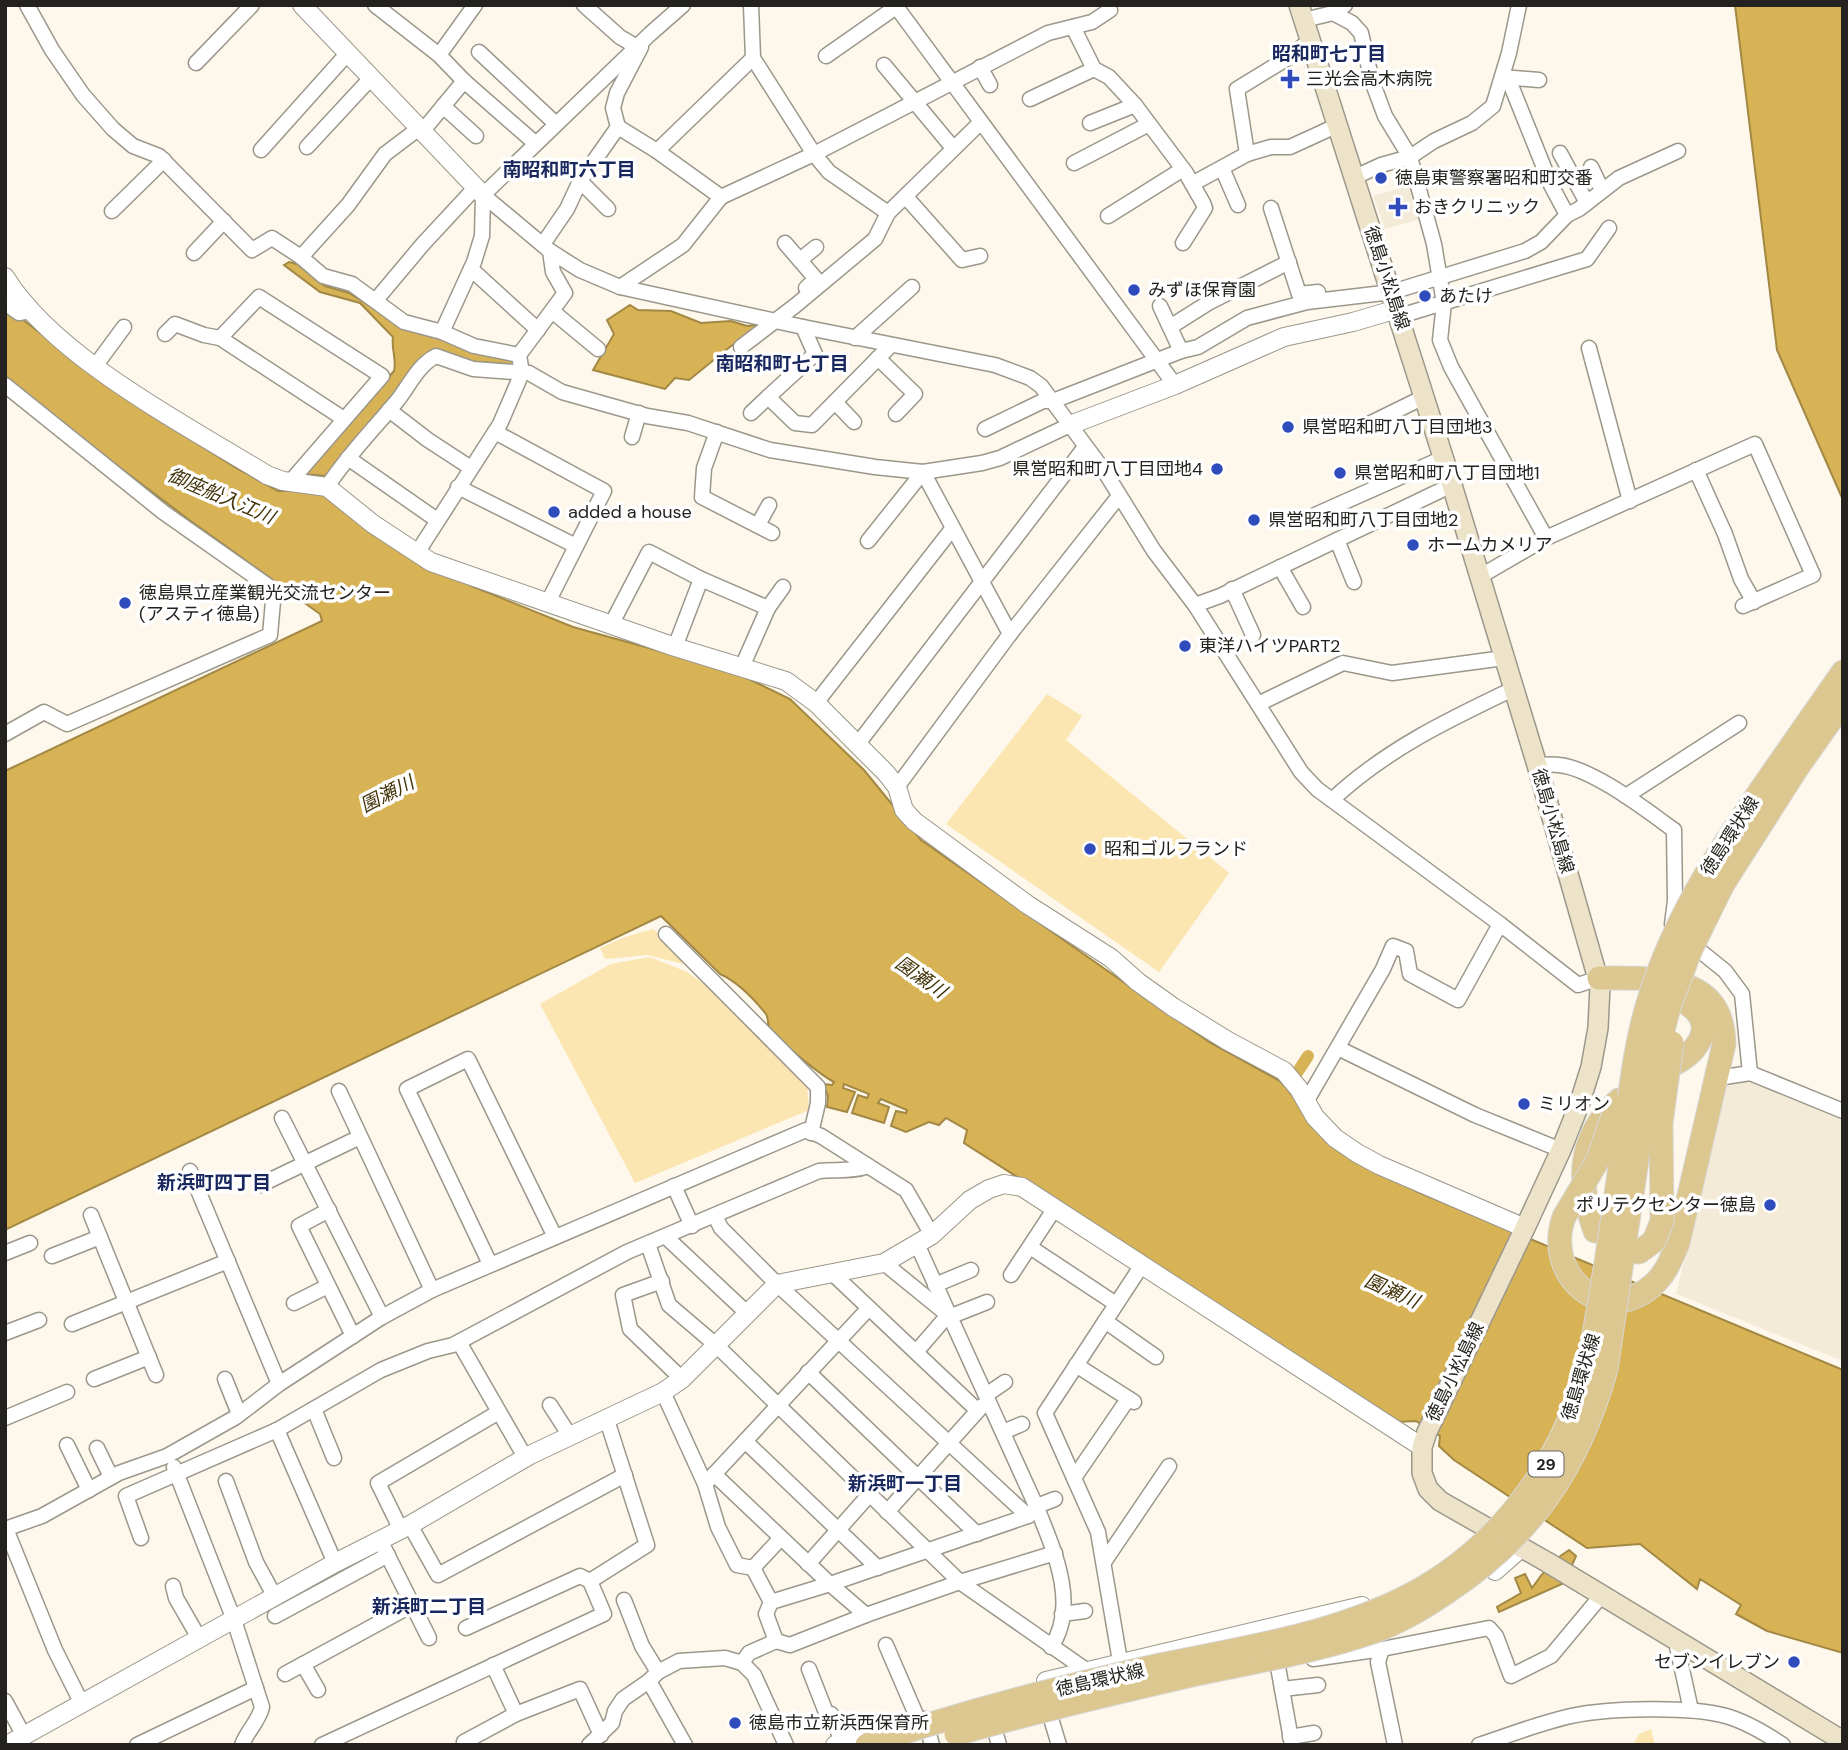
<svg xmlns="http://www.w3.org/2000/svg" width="1848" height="1750" font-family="'DM Sans','Noto Sans JP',sans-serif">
<rect width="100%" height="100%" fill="#fdf8eb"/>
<g fill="#f3ebd8">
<path d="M 1412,185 L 1421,219 L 1385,229 L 1373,196 Z"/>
<path d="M 1754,1080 L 1843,1116 L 1843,1361 L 1676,1294 L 1728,1083 Z"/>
</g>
<g fill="#fbe5b0">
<path d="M 1047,694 L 1082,716 L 1066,740 L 1229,873 L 1159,972 L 946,824 Z"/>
<path d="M 653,929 L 676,948 L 688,965 L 647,955 L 605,959 L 600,948 L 625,937 Z"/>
<path d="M 650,957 L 687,972 L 734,1006 L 807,1083 L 809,1110 L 635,1183 L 540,1004 L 611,964 Z"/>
<path d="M 1651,1729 L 1655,1745 L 1633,1745 L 1639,1734 Z"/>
</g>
<g fill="#d8b355" stroke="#a28844" stroke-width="2">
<path d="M 1735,5 L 1843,5 L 1843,500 L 1777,350 Z"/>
<path d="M 289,262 L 297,264 L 325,286 L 349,293 L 375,309 L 514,359 L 513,368 L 486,366 L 446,353 L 361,434 L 326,476 L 304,474 L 394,371 C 397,359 391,349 393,337 L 360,303 L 320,292 L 284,265 Z"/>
<path d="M 630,305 L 638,310 L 671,311 L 701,323 L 731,321 L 747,326 L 763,324 L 761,328 L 731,346 L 689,380 L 675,378 L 665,389 L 593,370 L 614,334 L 607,320 Z"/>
<path d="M 5,306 L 122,396 L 236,468 L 278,491 L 300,491 L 323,495 L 373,535 L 441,572 L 474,587 L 573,627 L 732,671 L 790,699 L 864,770 L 921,840 L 1209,1042 L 1280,1081 L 1344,1155 L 1418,1192 L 1843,1370 L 1843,1653 L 1767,1631 L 1736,1614 L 1741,1605 L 1700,1579 L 1697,1589 L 1640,1544 L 1587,1548 L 1454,1460 L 1439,1446 L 1440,1436 L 1416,1421 L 1395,1422 L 1207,1298 L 964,1143 L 967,1130 L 946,1118 L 939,1125 L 929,1122 L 906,1132 L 891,1126 L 896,1111 L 906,1113 L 907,1110 L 881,1099 L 878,1103 L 889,1107 L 884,1123 L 852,1113 L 858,1095 L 867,1098 L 869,1094 L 844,1084 L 843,1088 L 855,1092 L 847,1112 L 827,1107 L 828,1096 L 823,1084 L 832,1085 L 834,1082 C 822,1076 777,1040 770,1029 C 767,1025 769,1019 766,1014 C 754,999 738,982 720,974 L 661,916 L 5,1230 L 5,771 L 322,621 L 320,614 L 188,519 L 82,439 L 5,376 Z"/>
<path d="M 1569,1550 L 1576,1556 L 1564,1583 L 1499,1612 L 1497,1607 L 1521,1593 L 1515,1578 L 1525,1574 L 1532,1588 C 1542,1573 1554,1559 1569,1550 Z"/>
</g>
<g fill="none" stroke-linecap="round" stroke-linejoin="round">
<path stroke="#d8b355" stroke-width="12" d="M 1289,1085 L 1308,1056"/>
<defs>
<g id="minor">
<path d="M 27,5 L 52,50 L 83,95 L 113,129 L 133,146 L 159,156 L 252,250 L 272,238 L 301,257 L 323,276 L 352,284 L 404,322 L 442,332 L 474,346 L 519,355"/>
<path d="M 375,5 L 439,55"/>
<path d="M 475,5 L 439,55 L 464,81 L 535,143"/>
<path d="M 584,5 L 620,37 L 637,47"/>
<path d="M 751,5 L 753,58 L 814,154 L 829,172 L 888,213"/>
<path d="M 895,5 L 1175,385"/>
<path d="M 1333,13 L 1352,23 L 1361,33 L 1372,81 L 1385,116 L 1410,157 L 1434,244 L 1444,303 L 1440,340 L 1451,367 L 1546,538"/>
<path d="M 1304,20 L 1333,13 L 1345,5"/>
<path d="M 1073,27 L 1094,69 L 1109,77 L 1135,105 L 1186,173 L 1203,203 L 1205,208 L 1183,243"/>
<path d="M 479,52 L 556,124"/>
<path d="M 826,56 L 896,7"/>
<path d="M 196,63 L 252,5"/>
<path d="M 884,65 L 953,148"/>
<path d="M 980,67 L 990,85"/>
<path d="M 1502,77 L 1539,80"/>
<path d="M 1508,78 L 1551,185 L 1567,215"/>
<path d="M 1030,99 L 1094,69"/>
<path d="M 443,106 L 476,136"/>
<path d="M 1090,123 L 1135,105"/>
<path d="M 618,127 L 657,151 L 721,197 L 683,245 L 620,287"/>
<path d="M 421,133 L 464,81"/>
<path d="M 307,147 L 371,78"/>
<path d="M 261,150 L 347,54"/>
<path d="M 657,151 L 753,58"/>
<path d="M 1560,153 L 1587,203"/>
<path d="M 1247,154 L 1271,147 L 1290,147 L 1338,125"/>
<path d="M 1074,163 L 1149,124"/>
<path d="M 1591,167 L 1602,190"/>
<path d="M 1222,168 L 1238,205"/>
<path d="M 1355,177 L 1381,165 L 1410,157 L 1434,141 L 1472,123 L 1493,106 L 1509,53 L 1519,5"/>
<path d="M 580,181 L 608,209"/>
<path d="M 1192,184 L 1247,154 L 1237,89 L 1291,56 L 1310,40"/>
<path d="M 483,195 L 550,251 L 580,270 L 620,287 L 803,327 L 995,365 L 1030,378 L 1041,386 L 1105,472 L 1154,551 L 1195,605 L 1301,772 L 1317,789 L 1500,924 L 1578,985 L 1599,978"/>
<path d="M 721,197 L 814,154 L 1048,33 L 1092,22 L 1110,10 L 1108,5"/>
<path d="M 906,197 L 962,260 L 980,256"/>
<path d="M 1271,208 L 1299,294 L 1318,292"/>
<path d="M 112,211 L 164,160"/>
<path d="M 1108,216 L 1183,169"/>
<path d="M 785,243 L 816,279 L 806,288"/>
<path d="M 543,244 L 567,209 L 580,181 L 618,127 L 613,108 L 617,93 L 641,47"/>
<path d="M 194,253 L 224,221"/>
<path d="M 301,257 L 348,205 L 385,154 L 418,129"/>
<path d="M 800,260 L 816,247"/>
<path d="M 471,269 L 538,330"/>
<path d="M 376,300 L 423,244 L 475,188"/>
<path d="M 5,303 L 19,313 L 31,311"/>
<path d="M 1160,306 L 1181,351"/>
<path d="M 552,311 L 598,349"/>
<path d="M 1400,316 L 1587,259 L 1609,228"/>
<path d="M 803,327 L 815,354 L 768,397 L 795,423 L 812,425 L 891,345"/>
<path d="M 1170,327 L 1208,303 L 1289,262"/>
<path d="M 442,332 L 474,262 L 482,236 L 483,195 L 650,34 L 683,5"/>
<path d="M 165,334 L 175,324 L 204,335 L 220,338 L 259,297 L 382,376 L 290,482"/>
<path d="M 220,338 L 344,419"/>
<path d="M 855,338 L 912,287"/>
<path d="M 741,347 L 796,305 L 875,239 L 888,213 L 981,122"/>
<path d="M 1589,348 L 1630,501"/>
<path d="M 878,358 L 915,394 L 896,414"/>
<path d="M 96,365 L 124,327"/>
<path d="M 5,385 L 163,512 L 274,590 L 270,635 L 67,724 L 44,712 L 5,734"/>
<path d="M 835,402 L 854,422"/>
<path d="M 389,410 L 428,440 L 471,468"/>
<path d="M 751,413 L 768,397"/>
<path d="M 1369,424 L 1424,397"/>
<path d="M 985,429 L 1043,401 L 1053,401 L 1181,351 L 1198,347 L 1247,318 L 1307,302 L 1392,292 L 1525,251 L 1541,242 L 1567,215 L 1579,209 L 1619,178 L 1678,151"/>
<path d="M 495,432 L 604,491 L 548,602"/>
<path d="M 717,432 L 704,468 L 702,497 L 772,533"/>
<path d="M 632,437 L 639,413"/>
<path d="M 348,458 L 437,520"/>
<path d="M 1696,470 L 1725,534 L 1741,579 L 1754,602"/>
<path d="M 327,487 C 347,456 373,430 397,401 C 409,386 418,365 436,356 L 473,369 L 529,373 L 562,392 L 647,416 L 688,423 L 770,450 L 875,467 L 923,472 L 982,463 L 1000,458 L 1070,425"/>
<path d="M 458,487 L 576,546"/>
<path d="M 1315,515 L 1443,458"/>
<path d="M 758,525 L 769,505"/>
<path d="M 1337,540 L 1354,582"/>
<path d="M 868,541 L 923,472 L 1010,634"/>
<path d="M 417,553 L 500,424 L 522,373 L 519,355 L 565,293 L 553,272 L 550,251"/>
<path d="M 1280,567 L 1303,607"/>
<path d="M 1479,577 L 1546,538 L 1755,444 L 1813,575 L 1743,606"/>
<path d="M 1232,589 L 1253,635"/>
<path d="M 1195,605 L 1220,596 L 1452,485"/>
<path d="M 768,608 L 783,587"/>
<path d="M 611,625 L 649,552 L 701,579 L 768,608 L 742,667"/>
<path d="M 675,647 L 701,579"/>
<path d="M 816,703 L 952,529"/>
<path d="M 1258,704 L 1343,663 L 1392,673 L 1504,658"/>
<path d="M 857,745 L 1085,447"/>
<path d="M 1537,765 C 1544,765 1552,764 1559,765 C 1592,768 1646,810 1674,830 L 1675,901 L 1672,924"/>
<path d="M 897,787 L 1010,634 L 1119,496"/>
<path d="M 1626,796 L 1739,723"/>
<path d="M 1332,800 C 1385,750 1448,720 1513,689"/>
<path d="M 666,934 L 818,1087 L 818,1103 L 811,1133"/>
<path d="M 1689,942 L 1725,971 L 1742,994 L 1750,1073 L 1718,1078"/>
<path d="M 1338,1048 L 1475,1115 L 1561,1150"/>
<path d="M 1750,1073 L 1843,1111"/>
<path d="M 339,1091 L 432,1290"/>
<path d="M 1306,1102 L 1383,969 L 1393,946 L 1406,951 L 1410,974 L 1458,1000 L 1500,924"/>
<path d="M 282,1118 L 382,1317"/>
<path d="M 190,1171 L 279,1384"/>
<path d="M 260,1185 L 360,1137"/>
<path d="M 674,1186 L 692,1226"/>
<path d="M 329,1210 L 299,1226 L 353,1336"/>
<path d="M 91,1215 L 156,1375"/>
<path d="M 715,1216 L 721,1228 L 777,1284 L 1028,1516"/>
<path d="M 666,1237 L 747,1313"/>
<path d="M 648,1244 L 669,1305 L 716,1345 L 960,1582 L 1086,1670"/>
<path d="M 917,1244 L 1037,1508 C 1054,1550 1079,1606 1051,1647"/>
<path d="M 1030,1247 L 1116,1304"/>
<path d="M 5,1253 L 30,1243"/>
<path d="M 52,1256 L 100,1237"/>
<path d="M 884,1263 L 948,1315 L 916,1352"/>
<path d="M 490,1264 L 407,1089 L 468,1059 L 555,1237"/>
<path d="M 832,1273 L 977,1410"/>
<path d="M 1011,1275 L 1055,1208"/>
<path d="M 662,1281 L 623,1295 L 630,1329 L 682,1379"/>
<path d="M 935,1285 L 971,1270"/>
<path d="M 294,1303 L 328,1286"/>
<path d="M 949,1317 L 987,1302"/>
<path d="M 1105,1321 L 1156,1357"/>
<path d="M 72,1324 L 228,1261"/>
<path d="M 5,1333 L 39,1320"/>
<path d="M 459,1342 L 525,1457"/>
<path d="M 1076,1365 L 1134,1402"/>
<path d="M 808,1372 L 977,1534"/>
<path d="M 94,1379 L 149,1357"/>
<path d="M 225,1379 L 239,1414"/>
<path d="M 663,1392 L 705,1484 L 718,1527 L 737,1565 L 753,1568 L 771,1602 L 766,1614 L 776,1641 L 790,1645 L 866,1615 L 960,1582 L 1055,1553"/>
<path d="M 986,1395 L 1005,1382"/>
<path d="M 550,1405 L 570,1436"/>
<path d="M 314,1409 L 334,1458"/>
<path d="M 5,1418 L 67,1392"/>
<path d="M 277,1430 L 335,1563"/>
<path d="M 1003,1432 L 1022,1424"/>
<path d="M 745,1441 L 878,1568"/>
<path d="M 67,1445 L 89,1490"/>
<path d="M 97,1448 L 111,1477"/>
<path d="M 174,1467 L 234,1620 L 262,1707 C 259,1721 247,1731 242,1745"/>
<path d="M 714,1474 L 830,1584 L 866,1615"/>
<path d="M 1074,1478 L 1128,1399"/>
<path d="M 226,1481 L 256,1562 L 275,1597"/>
<path d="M 705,1484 L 869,1308"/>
<path d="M 1037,1506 L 1055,1499"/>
<path d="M 887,1512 L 982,1406"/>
<path d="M 410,1525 L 438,1575 L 625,1475"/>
<path d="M 5,1529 L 42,1516 L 119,1473 L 167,1456 L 236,1417 L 279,1384 L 382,1317 L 432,1290 L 806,1130 L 821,1136 L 906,1190 L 932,1235"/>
<path d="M 6,1529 L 55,1650 L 82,1704"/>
<path d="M 401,1530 L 378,1483 L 499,1412"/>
<path d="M 141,1538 L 126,1496 L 277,1430 L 381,1370 L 428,1351 L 453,1345 L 627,1252 L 819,1171 C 835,1169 853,1172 868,1166"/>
<path d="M 384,1548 L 429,1638"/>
<path d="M 1104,1562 L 1169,1466"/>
<path d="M 808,1564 L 869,1495"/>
<path d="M 753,1568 L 781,1538"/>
<path d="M 173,1586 L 176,1598 L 199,1638"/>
<path d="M 624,1600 L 642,1646 L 658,1672 L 649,1681 L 685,1745"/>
<path d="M 771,1602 L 830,1584 L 1028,1516 L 1034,1511"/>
<path d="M 1062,1614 L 1085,1611"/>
<path d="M 275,1616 L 388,1555"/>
<path d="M 466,1628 L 580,1576 L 590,1581 L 647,1545 L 607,1420"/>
<path d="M 1676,1642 L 1691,1710"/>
<path d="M 886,1645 L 917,1717"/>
<path d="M 1275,1650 L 1292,1745"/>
<path d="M 1313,1659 L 1382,1649"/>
<path d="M 742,1663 L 749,1653 L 776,1641"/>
<path d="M 303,1664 L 318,1690"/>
<path d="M 493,1665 L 516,1714"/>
<path d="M 809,1669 L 827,1715 L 831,1714 L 842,1742"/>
<path d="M 658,1672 L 679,1661 L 725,1658 L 742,1663 L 754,1675 L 786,1745"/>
<path d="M 1122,1673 L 1098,1532 L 1045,1413 L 1142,1265"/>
<path d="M 285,1674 L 412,1605"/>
<path d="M 1282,1689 L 1318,1685"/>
<path d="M 5,1701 L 24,1736"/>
<path d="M 1046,1702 L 1059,1745"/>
<path d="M 925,1719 L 932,1745"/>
<path d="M 996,1734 L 999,1745"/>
<path d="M 1290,1737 L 1314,1733"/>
<path d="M 464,1742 L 516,1714 L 580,1689 L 601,1735"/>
<path d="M 137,1745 L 256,1688"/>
<path d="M 322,1745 L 604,1614 L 590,1581"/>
<path d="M 589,1745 L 612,1723 L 615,1711 L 623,1699 L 649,1681"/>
<path d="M 1395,1745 L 1378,1662 L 1382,1649 L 1489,1628 L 1496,1636 L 1511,1676 L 1551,1656 L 1601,1596"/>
<path d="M 1479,1745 C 1509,1735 1540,1723 1571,1716 C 1608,1708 1691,1706 1726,1716 C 1747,1722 1765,1733 1783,1745"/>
</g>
<g id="tertiary">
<path d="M 302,5 L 483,195"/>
<path d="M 5,277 C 55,358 186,425 267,475 L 283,481 L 327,487 L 373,524 L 431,562 L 675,647 L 786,681 L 816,703 L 886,773 L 897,787 L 904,810 L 914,821 L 1028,905 L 1111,958 L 1138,982 L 1173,1007 L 1228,1041 L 1284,1071 L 1299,1089 L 1315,1117 L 1335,1138 L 1357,1153 L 1379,1165 L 1525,1228"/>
<path d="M 1070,425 L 1175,385 L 1284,337 L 1353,322 L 1397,309"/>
<path d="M 1476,1558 L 1483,1557 L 1495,1571 L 1521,1548"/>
<path d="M 1046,1681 L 1362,1606"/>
<path d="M 7,1745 L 335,1563 L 410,1525 L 530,1455 L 663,1392 L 682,1379 L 777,1284 L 884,1263 L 932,1235 L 970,1200 L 989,1189 L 1004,1184 L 1022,1187 L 1422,1447"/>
<path d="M 835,1745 L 884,1728"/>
</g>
<path id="secondary" d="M 1299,5 L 1452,485 L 1537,765 L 1600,986 L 1598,1028 L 1591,1067 L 1579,1105 L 1561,1150 L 1525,1228 L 1427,1432 L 1422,1447 L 1422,1473 L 1428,1489 L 1440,1501 L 1547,1562 L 1843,1741"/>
<g id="primary">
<path d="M 1783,758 L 1843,672"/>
<path d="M 1797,768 L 1843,703"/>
<path d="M 1655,1074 C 1668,1067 1683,1061 1693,1050 C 1721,1018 1685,997 1656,992"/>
<path d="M 1564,1217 C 1543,1276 1604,1328 1653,1285 C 1666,1274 1671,1259 1678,1243 L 1724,1044 C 1723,971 1652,979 1599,978"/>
<path d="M 1595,1231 C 1577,1181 1577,1138 1619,1100"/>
</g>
</defs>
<use href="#minor" stroke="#9b978b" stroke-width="17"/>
<use href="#tertiary" stroke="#9b978b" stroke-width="20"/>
<use href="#secondary" stroke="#9b978b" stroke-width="22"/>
<use href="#primary" stroke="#d8d7d6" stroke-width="25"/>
<use href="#minor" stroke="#fff" stroke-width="14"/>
<use href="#tertiary" stroke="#fff" stroke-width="18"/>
<use href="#secondary" stroke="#ede3c8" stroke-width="19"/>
<use href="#primary" stroke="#dcc791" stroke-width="23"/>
<defs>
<g id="primary-bridge">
<path d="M 1564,1217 L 1598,1160 L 1616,1107"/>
<path d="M 1610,1244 L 1626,1251 L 1639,1252 L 1654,1241 L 1662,1221 L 1661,1123 L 1672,1043"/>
<path d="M 956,1734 C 1034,1712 1113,1693 1192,1675 C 1252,1662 1315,1652 1373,1632 C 1400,1622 1424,1608 1447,1592 C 1532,1536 1579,1466 1606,1369 L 1647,1093 L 1669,1007 L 1691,949 L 1723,884 L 1797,768"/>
<path d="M 867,1745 C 963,1711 1062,1687 1160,1665 C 1242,1648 1326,1636 1402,1599 C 1486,1558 1550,1481 1580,1392 C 1591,1358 1596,1323 1602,1288 C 1610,1238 1617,1188 1624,1137 C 1630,1093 1635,1046 1648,1003 C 1675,912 1729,835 1783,758"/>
</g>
</defs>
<use href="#primary-bridge" stroke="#d8d7d6" stroke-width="25" stroke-linecap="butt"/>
<use href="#primary-bridge" stroke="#dcc791" stroke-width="23"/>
</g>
<g fill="#304bbc" stroke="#fff" stroke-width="2.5">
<path d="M1286.5 68.5h7v7h7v7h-7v7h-7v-7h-7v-7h7z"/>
<circle cx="1381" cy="178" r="7"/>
<path d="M1394.5 196.5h7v7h7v7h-7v7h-7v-7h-7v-7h7z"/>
<circle cx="1134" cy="290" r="7"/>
<circle cx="1425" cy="296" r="7"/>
<circle cx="1288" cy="427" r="7"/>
<circle cx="1217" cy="469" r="7"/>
<circle cx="1340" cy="473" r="7"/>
<circle cx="554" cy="512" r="7"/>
<circle cx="1254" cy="520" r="7"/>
<circle cx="1413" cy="545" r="7"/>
<circle cx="125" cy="603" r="7"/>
<circle cx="1185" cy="646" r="7"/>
<circle cx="1090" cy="849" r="7"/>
<circle cx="1524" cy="1104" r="7"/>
<circle cx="1770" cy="1205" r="7"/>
<circle cx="1794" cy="1662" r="7"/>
<circle cx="735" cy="1723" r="7"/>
</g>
<g text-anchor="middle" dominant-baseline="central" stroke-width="7" stroke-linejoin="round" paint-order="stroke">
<rect fill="#fff" stroke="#666462" stroke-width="2" x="1528.5" y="1451.5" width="35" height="25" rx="5"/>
<g font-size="16" font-weight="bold" fill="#24221e">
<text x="1546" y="1464">29</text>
</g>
<g font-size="18" fill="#24221e" stroke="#fff" text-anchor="start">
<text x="1306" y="79">三光会高木病院</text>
<text x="1395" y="178">徳島東警察署昭和町交番</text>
<text x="1414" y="207">おきクリニック</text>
<text x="1148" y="290">みずほ保育園</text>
<text x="1439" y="296">あたけ</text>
<text x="1302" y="427">県営昭和町八丁目団地3</text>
<text x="1203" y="469" text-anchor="end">県営昭和町八丁目団地4</text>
<text x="1354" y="473">県営昭和町八丁目団地1</text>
<text x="568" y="512">added a house</text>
<text x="1268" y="520">県営昭和町八丁目団地2</text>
<text x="1427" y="545">ホームカメリア</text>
<text x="139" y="593">徳島県立産業観光交流センター<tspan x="139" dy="21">(アスティ徳島)</tspan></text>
<text x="1199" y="646">東洋ハイツPART2</text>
<text x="1104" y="849">昭和ゴルフランド</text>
<text x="1538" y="1104">ミリオン</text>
<text x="1756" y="1205" text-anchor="end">ポリテクセンター徳島</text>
<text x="1780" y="1662" text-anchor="end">セブンイレブン</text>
<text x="749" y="1723">徳島市立新浜西保育所</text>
</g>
<g font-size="18" fill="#24221e" stroke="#fff">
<text transform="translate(1387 278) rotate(72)">徳島小松島線</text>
<text transform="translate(1553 821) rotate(74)">徳島小松島線</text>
<text transform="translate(1730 836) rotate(-57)">徳島環状線</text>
<text transform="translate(1455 1372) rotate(-64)">徳島小松島線</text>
<text transform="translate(1581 1377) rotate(-73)">徳島環状線</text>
<text transform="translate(1100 1680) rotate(-13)">徳島環状線</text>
</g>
<g font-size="19" font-weight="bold" fill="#18275e" stroke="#fff">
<text x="1329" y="53">昭和町七丁目</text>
<text x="569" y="169">南昭和町六丁目</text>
<text x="782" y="363">南昭和町七丁目</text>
<text x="214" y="1182">新浜町四丁目</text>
<text x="905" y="1483">新浜町一丁目</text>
<text x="429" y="1606">新浜町二丁目</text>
</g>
<g font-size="19" font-style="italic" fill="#423309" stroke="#fff">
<text transform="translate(221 496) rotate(23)">御座船入江川</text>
<text transform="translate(387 794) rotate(-27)">園瀬川</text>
<text transform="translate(921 977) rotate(35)">園瀬川</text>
<text transform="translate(1392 1291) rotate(24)">園瀬川</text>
</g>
</g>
<rect width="1848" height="1750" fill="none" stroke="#24221e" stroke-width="14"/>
</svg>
